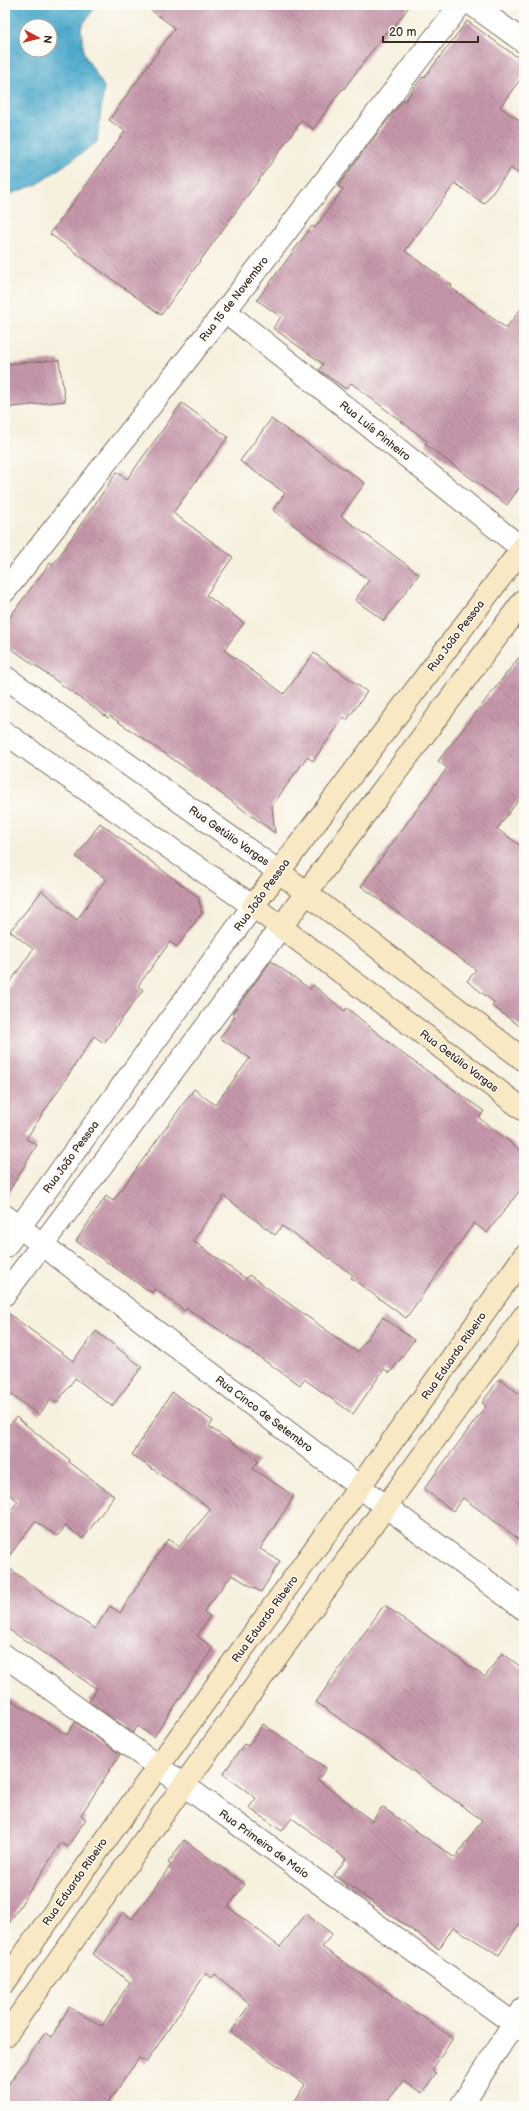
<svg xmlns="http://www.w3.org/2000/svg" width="529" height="2111" font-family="'Balsamiq Sans',sans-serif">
<defs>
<pattern id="water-ripples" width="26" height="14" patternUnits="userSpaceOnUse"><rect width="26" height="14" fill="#4ca9cb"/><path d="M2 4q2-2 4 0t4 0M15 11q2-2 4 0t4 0" fill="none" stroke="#408aa4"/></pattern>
<pattern id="building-back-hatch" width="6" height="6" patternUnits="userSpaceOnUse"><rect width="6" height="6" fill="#c798ac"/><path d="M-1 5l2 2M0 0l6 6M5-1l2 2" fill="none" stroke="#a37c8b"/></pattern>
</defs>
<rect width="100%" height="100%" fill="#fdfcf7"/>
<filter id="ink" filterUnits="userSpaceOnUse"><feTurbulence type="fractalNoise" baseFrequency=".025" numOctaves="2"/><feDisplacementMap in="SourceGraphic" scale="8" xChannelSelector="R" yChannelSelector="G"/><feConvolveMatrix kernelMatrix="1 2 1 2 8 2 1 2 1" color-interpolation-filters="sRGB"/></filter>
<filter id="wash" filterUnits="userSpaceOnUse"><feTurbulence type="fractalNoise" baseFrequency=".012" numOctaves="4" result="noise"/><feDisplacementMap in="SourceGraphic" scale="16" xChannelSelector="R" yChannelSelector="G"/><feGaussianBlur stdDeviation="0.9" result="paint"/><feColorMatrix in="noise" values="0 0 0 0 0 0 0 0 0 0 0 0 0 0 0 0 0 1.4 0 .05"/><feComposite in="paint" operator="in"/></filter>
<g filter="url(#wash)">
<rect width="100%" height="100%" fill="#f6f0de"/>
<path fill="url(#water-ripples)" stroke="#446a74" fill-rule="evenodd" d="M 5,5 L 97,5 L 81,27 L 84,54 L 104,87 L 97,142 L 38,184 L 5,196 ZM 26,26 L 50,26 L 50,50 L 26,50 Z"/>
<g id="blocks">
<g fill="url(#building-back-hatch)">
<path d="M 144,5 L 410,5 L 389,34 L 386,32 L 343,90 L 342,89 L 313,129 L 302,120 L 161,315 L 50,234 L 125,131 L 109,120 L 175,28 Z"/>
<path d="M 467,21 L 524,62 L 524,74 L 500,107 L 524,124 L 524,178 L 511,168 L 484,204 L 455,183 L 405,251 L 452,285 L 450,287 L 506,328 L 524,305 L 524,481 L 507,505 L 425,444 L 427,441 L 351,383 L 346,389 L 319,370 L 323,364 L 273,328 L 281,317 L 257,300 L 312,226 L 315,228 L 343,189 L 338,186 L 354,164 L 403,100 L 405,101 L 422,77 L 424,78 Z"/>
<path d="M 59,360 L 65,401 L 5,408 L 5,364 Z"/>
<path d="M 182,403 L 228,437 L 173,513 L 233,557 L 206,595 L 244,623 L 224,650 L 284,694 L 314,653 L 367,692 L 347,720 L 344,717 L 313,761 L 307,757 L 272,806 L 275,833 L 193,773 L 110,716 L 108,718 L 5,644 L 5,624 L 20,603 L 50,563 L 53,565 L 117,472 L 127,479 Z"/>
<path d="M 271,419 L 365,483 L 341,516 L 419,574 L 384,621 L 355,600 L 369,580 L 273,510 L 285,493 L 240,461 Z"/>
<path d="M 524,651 L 524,793 L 497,829 L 524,848 L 524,1029 L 492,1006 L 495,1003 L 467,981 L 476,970 L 361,886 L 447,768 L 438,761 Z"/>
<path d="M 100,823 L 198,897 L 202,913 L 177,947 L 170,942 L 138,986 L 143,990 L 104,1043 L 94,1036 L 26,1139 L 37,1145 L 5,1198 L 5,990 L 33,949 L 10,931 L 42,891 L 77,920 L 106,879 L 76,857 Z"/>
<path d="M 271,961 L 310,989 L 313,985 L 345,1011 L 347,1008 L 403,1054 L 484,1111 L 479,1118 L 524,1153 L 524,1185 L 487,1233 L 474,1223 L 406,1318 L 351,1278 L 353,1275 L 282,1226 L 275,1235 L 224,1196 L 193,1241 L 246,1279 L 249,1275 L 357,1352 L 383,1317 L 414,1340 L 390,1373 L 384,1369 L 353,1414 L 304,1379 L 300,1385 L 187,1308 L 185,1311 L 155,1289 L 152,1293 L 76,1241 L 106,1196 L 113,1201 L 194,1089 L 215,1105 L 250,1058 L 220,1038 L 235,1016 L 232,1014 Z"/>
<path d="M 5,1311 L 73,1361 L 96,1331 L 142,1367 L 112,1406 L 75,1378 L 57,1403 L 51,1399 L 39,1415 L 5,1390 Z"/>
<path d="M 499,1379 L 524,1397 L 524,1543 L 463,1498 L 453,1511 L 424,1489 L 486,1406 L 482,1403 Z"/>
<path d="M 172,1392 L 213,1421 L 209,1427 L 259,1460 L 253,1469 L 294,1496 L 260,1549 L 280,1561 L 261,1592 L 232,1575 L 203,1612 L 210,1616 L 197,1636 L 213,1648 L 154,1737 L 138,1726 L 133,1733 L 89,1701 L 97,1689 L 5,1627 L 5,1565 L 45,1595 L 95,1629 L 110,1606 L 120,1613 L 168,1539 L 179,1547 L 211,1509 L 132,1455 Z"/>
<path d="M 16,1417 L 70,1460 L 69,1462 L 114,1496 L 83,1539 L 66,1526 L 57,1536 L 35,1521 L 5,1562 L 5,1518 L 18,1501 L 5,1492 L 5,1431 Z"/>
<path d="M 384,1605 L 485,1677 L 502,1653 L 524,1669 L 524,1916 L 499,1955 L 453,1927 L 439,1949 L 334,1875 L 346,1859 L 292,1818 L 282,1831 L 249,1808 L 256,1798 L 223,1774 L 244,1744 L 248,1746 L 263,1724 L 326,1768 L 318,1780 L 372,1821 L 382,1807 L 455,1858 L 482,1820 L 316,1702 Z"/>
<path d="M 5,1696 L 67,1735 L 75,1722 L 120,1754 L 81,1815 L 86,1819 L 67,1847 L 61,1843 L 5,1929 Z"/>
<path d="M 184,1840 L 245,1884 L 228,1907 L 280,1947 L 306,1914 L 332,1934 L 322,1947 L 453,2038 L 432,2070 L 436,2073 L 422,2093 L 403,2081 L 384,2106 L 290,2106 L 305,2085 L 231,2032 L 250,2004 L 215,1974 L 212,1978 L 206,1973 L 146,2063 L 139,2058 L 106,2106 L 15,2106 L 5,2099 L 5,2089 L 45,2033 L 52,2037 L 69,2007 L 102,2026 L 130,1982 L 93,1954 L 123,1912 L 132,1919 L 171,1865 L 168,1863 Z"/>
</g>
</g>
</g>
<g filter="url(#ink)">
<use href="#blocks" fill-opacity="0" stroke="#7c6f61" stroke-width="1"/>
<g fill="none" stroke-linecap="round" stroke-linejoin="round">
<defs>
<g id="street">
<path d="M 473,5 L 524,42"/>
<path d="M 225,311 L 524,550"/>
<path d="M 5,591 L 225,311 L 460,5"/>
<path d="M 5,677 L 278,871"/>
<path d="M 5,733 L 253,906 L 5,1247"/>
<path d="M 5,1216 L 361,1488 L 524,1609"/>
<path d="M 5,1294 L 281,927"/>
<path d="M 5,1656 L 524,2031"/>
<path d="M 461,2106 L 524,2008"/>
</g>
<g id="secondary">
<path d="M 524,546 L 253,906 L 524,1110"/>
<path d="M 278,871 L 524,1060"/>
<path d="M 281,927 L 524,600"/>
<path d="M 5,1982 C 176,1738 353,1499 524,1256"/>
<path d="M 5,2036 L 183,1786 L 524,1316"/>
</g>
</defs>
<use href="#street" stroke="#7c6f61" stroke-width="24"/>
<use href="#secondary" stroke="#7c6f61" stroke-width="24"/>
<use href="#street" stroke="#fff" stroke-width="22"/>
<use href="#secondary" stroke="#f8e8c3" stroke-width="22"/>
</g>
</g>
<g text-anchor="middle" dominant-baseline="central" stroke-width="3" stroke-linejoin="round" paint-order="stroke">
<g font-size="11" fill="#3b2a1e" stroke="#fdfcf7">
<text transform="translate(234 299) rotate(-52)">Rua 15 de Novembro</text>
<text transform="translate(375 431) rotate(39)">Rua Luís Pinheiro</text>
<text transform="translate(456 636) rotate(-53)">Rua João Pessoa</text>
<text transform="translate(229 836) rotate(35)">Rua Getúlio Vargas</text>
<text transform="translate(262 895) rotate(-54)">Rua João Pessoa</text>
<text transform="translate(459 1061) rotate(37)">Rua Getúlio Vargas</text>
<text transform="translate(71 1157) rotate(-54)">Rua João Pessoa</text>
<text transform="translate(454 1356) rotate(-55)">Rua Eduardo Ribeiro</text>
<text transform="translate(264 1414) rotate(37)">Rua Cinco de Setembro</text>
<text transform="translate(265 1619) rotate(-54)">Rua Eduardo Ribeiro</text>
<text transform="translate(264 1844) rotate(36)">Rua Primeiro de Maio</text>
<text transform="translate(75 1882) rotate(-55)">Rua Eduardo Ribeiro</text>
</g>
</g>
<rect width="529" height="2111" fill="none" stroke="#fdfcf7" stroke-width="20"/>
<g transform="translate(38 38) rotate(97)"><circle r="19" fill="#fdfcf7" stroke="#afa8a0"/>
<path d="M0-3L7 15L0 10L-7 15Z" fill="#c8321e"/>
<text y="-6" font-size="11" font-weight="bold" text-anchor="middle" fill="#3b2a1e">N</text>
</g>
<path d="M383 36v6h95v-6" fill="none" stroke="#3b2a1e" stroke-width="2"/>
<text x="389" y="36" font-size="12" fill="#3b2a1e" stroke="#fdfcf7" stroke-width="3" paint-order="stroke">20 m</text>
</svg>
